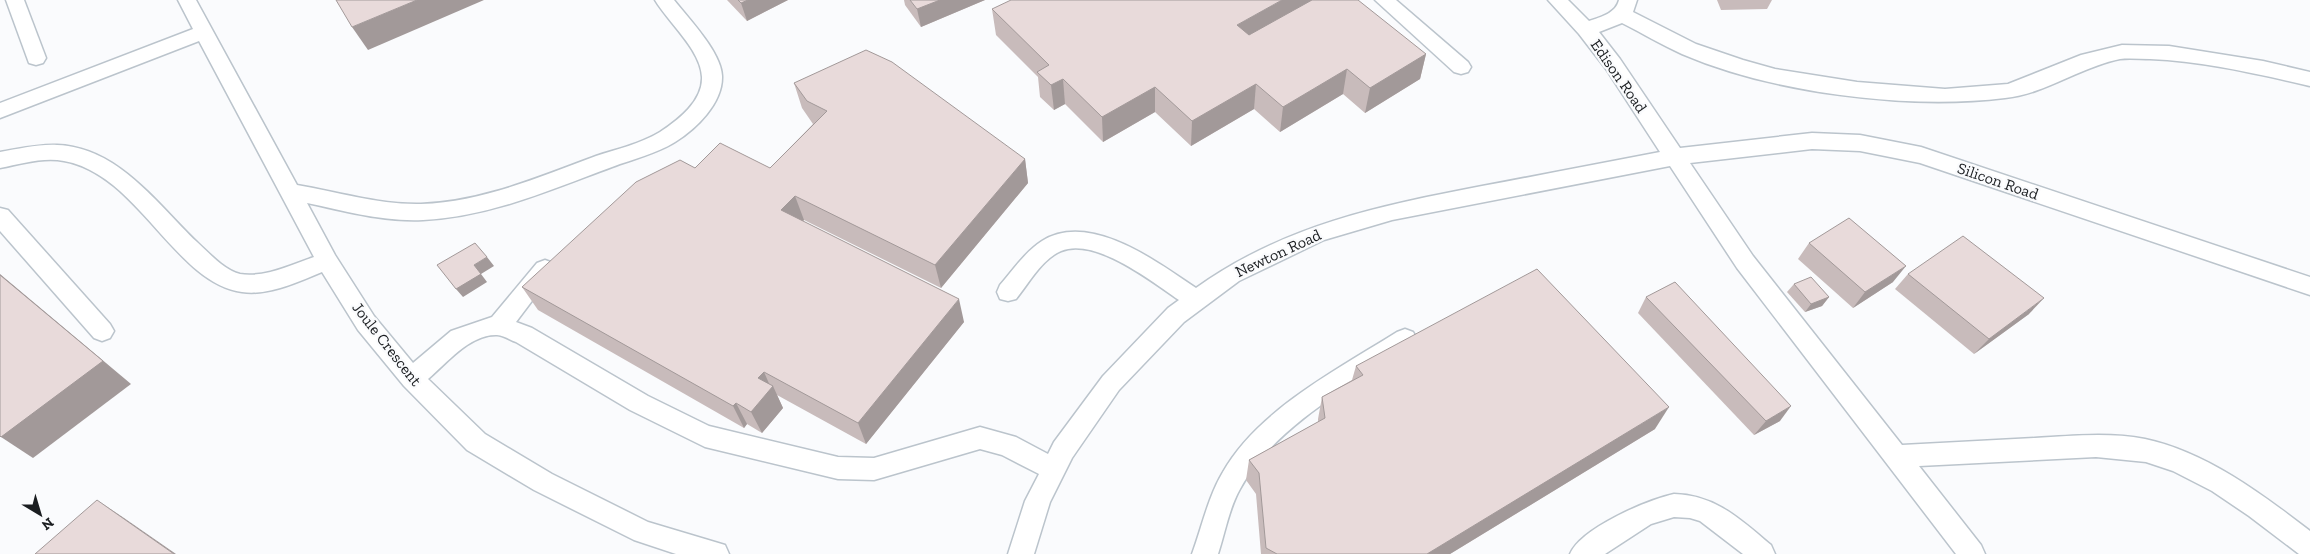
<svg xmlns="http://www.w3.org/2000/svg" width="2310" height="554" font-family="'Zilla Slab',serif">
<rect width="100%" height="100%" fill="#fafbfd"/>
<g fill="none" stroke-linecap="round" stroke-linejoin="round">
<defs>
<g id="service">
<path d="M 6,0 L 24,0 L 46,58 L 43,63 L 36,65 L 29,63 Z"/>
<path d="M 178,0 L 196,0 L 297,185 C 338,192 379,205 421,204 C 482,202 539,177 596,156 C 617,149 640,144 660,132 C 678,120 703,101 702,77 C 701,50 668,22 655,0 L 674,0 C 689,19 721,52 722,76 C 723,103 696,129 675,142 C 656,154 633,159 612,167 C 550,190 489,217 423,220 C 384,222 345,211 307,203 L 335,255 L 374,316 L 413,363 L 451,331 L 492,317 L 537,263 L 545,260 L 553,263 L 556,269 L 516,322 L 532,328 L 648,396 L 709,426 L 838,457 L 874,458 L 980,427 L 1016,437 L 1048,454 L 1054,442 L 1103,376 L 1168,308 L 1179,300 C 1152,282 1096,237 1061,251 C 1042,259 1029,283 1016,299 L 1008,301 L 1000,299 L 997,292 L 1000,285 C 1013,270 1025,252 1042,241 C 1090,211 1157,262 1196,288 C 1284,225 1379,206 1482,186 C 1542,175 1601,163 1660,152 L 1606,69 L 1579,34 L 1548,0 L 1568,0 L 1589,21 C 1601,17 1616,13 1619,0 L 1637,0 L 1633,12 L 1696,44 L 1743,60 L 1775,69 L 1857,82 L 1945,89 L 2008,84 L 2081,55 L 2122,45 L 2169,46 L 2263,61 L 2310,72 L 2310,86 C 2258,74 2203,61 2150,59 C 2140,59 2129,58 2120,59 C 2080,67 2045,94 2005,98 C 1908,110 1773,93 1682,54 C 1662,45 1642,33 1622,23 L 1599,32 L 1620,59 L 1680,148 L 1812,133 L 1860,135 L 1921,147 L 2310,277 L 2310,295 L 1920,163 L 1860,151 L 1812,149 L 1690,163 L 1753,256 L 1902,445 C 1946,443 1991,440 2035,438 C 2071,436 2109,432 2145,439 C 2206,452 2262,494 2310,531 L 2310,554 L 2299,554 L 2249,516 L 2212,491 L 2173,471 L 2146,462 L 2096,457 L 1919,466 L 1981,545 L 1985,554 L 1956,554 L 1737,268 L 1670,166 L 1392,220 L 1324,240 L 1239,281 L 1184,322 L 1119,390 L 1072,458 L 1050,502 L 1034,554 L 1008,554 L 1025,501 L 1039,474 L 1002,455 L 980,449 L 874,480 L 838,479 L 705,447 L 630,410 L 516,342 C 510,340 503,335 497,335 C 470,334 447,363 428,379 L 485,434 L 552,474 L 648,522 L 725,545 L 729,554 L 676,554 L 634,540 L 534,490 L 467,450 L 404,386 L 358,330 L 322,272 C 298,282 268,296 242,292 C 175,283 138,174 64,161 C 43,157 21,164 0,168 L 0,152 C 19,149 38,144 57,145 C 118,147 157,204 197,242 C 209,253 224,270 240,274 C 264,278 291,265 314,257 L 199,41 L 0,118 L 0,103 L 193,29 Z"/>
<path d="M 1375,0 L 1396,0 L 1468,62 L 1471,67 L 1468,72 L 1461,74 L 1454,72 Z"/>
<path d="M 0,208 L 8,210 L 110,324 L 114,331 L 110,338 L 102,341 L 94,338 L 0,231 Z"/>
<path d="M 1405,329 L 1413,332 L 1417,339 L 1413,346 C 1355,383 1274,426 1240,489 C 1229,508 1225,533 1218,554 L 1192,554 C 1202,527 1208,497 1223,472 C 1258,410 1338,369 1397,332 Z"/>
<path d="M 1674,494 C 1716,495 1741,520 1771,545 L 1775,554 L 1743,554 L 1700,521 L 1690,518 L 1674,517 L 1651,524 L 1605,554 L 1570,554 C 1581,528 1647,500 1674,494 Z"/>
</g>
</defs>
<use href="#service" stroke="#bbc4cc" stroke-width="3"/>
<use href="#service" fill="#fff" fill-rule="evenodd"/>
</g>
<g fill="#c8bbbb">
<path d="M 727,0 L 788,0 L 747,21 Z"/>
<path d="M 904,0 L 985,0 L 921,27 L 905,5 Z"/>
<path d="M 1717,0 L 1772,0 L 1767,9 L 1721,10 Z"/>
<path d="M 992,9 L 1426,54 L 1420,79 L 1365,113 L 1343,94 L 1280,132 L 1254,109 L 1191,146 L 1155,112 L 1103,142 L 1065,104 L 1054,110 L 1040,97 L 1038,77 L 996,35 Z"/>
<path d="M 794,83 L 1025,159 L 1028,183 L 941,288 L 804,220 L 803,221 L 964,322 L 866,444 L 777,395 L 783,408 L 762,433 L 747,424 L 744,428 L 538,310 L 522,287 L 695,168 L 770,168 L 813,124 L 802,108 Z"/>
<path d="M 1809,243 L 1893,282 L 1853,308 L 1798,259 Z"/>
<path d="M 1908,274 L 2029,314 L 1974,354 L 1895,289 Z"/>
<path d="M 1794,284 L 1829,297 L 1822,306 L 1805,312 L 1787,292 Z"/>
<path d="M 1646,297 L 1780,421 L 1754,435 L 1638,313 Z"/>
<path d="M 1356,366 L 1655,429 L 1450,554 L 1261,554 L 1256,494 L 1246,480 L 1249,460 L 1318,422 L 1318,419 L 1322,397 L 1352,380 Z"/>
</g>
<g fill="#a29999">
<path d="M 417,0 L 484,0 L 368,50 L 352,27 Z"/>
<path d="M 748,0 L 788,0 L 747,21 L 741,3 Z"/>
<path d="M 940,0 L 985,0 L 921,27 L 917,9 Z"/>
<path d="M 1282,0 L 1322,0 L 1235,50 L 1237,25 Z"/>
<path d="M 1426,54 L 1420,79 L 1365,113 L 1370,88 Z"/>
<path d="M 1347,69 L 1343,94 L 1280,132 L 1283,107 Z"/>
<path d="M 1063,79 L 1065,104 L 1054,110 L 1051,85 Z"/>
<path d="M 1256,84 L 1254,109 L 1191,146 L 1192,121 Z"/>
<path d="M 1155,87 L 1155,112 L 1103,142 L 1102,117 Z"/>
<path d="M 1025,159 L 1028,183 L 941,288 L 935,265 Z"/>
<path d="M 795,196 L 804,220 L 790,234 L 781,210 Z"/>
<path d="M 487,257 L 494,266 L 481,274 L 487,282 L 463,297 L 456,289 L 474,265 Z"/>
<path d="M 1906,266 L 1893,282 L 1853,308 L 1865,292 Z"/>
<path d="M 0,274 L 131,384 L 33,458 L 1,437 Z"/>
<path d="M 1829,297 L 1822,306 L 1805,312 L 1811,304 Z"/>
<path d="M 2044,298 L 2029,314 L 1974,354 L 1989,339 Z"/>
<path d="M 959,299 L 964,322 L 866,444 L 858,423 Z"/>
<path d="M 764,372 L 771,388 L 773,386 L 783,408 L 762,433 L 751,412 L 758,378 Z"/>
<path d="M 736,403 L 747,424 L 744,428 L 733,406 Z"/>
<path d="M 1791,406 L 1780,421 L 1754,435 L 1766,421 Z"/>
<path d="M 1669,407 L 1655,429 L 1450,554 L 1427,554 Z"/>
<path d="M 97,500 L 124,518 L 176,554 L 174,554 Z"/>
</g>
<g fill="#e8dada" stroke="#a29999">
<path d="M 336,0 L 417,0 L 352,27 Z"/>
<path d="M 738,0 L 748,0 L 741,3 Z"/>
<path d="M 910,0 L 940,0 L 917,9 Z"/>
<path d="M 1011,0 L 1282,0 L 1237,25 L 1249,35 L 1312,0 L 1358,0 L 1426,54 L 1370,88 L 1347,69 L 1283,107 L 1256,84 L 1192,121 L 1155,87 L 1102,117 L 1063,79 L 1051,85 L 1037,72 L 1049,65 L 992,9 Z"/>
<path d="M 866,50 L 892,62 L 1025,159 L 935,265 L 795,196 L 781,210 L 959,299 L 858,423 L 764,372 L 758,378 L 773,386 L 751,412 L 736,403 L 733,406 L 522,287 L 636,182 L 680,160 L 695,168 L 720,143 L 770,168 L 827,111 L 807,101 L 794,83 Z"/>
<path d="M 1849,218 L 1906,266 L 1865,292 L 1809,243 Z"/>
<path d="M 1963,236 L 2044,298 L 1989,339 L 1908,274 Z"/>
<path d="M 475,243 L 487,257 L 474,265 L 481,274 L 456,289 L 437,265 Z"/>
<path d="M 1537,269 L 1669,407 L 1427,554 L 1277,554 L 1266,548 L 1259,473 L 1249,460 L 1325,418 L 1322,397 L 1363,375 L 1356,366 Z"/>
<path d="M 0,275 L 103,361 L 1,437 L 0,436 Z"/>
<path d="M 1811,277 L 1829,297 L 1811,304 L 1794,284 Z"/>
<path d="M 1675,282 L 1791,406 L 1766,421 L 1646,297 Z"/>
<path d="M 97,500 L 174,554 L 35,554 Z"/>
</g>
<g text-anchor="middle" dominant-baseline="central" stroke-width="4.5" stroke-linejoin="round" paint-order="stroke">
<g font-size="16" fill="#1a1d20" stroke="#fafbfd">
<text transform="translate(1619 76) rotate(55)">Edison Road</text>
<text transform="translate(1998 181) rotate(19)">Silicon Road</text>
<text transform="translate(1278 253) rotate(-25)">Newton Road</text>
<text transform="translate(387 344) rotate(52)">Joule Crescent</text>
</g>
</g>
<g transform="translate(40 514) rotate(142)" stroke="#fafbfd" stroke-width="4" paint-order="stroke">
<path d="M0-4L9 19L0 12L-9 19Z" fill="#1a1d20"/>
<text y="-8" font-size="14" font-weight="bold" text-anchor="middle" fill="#1a1d20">N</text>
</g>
</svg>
